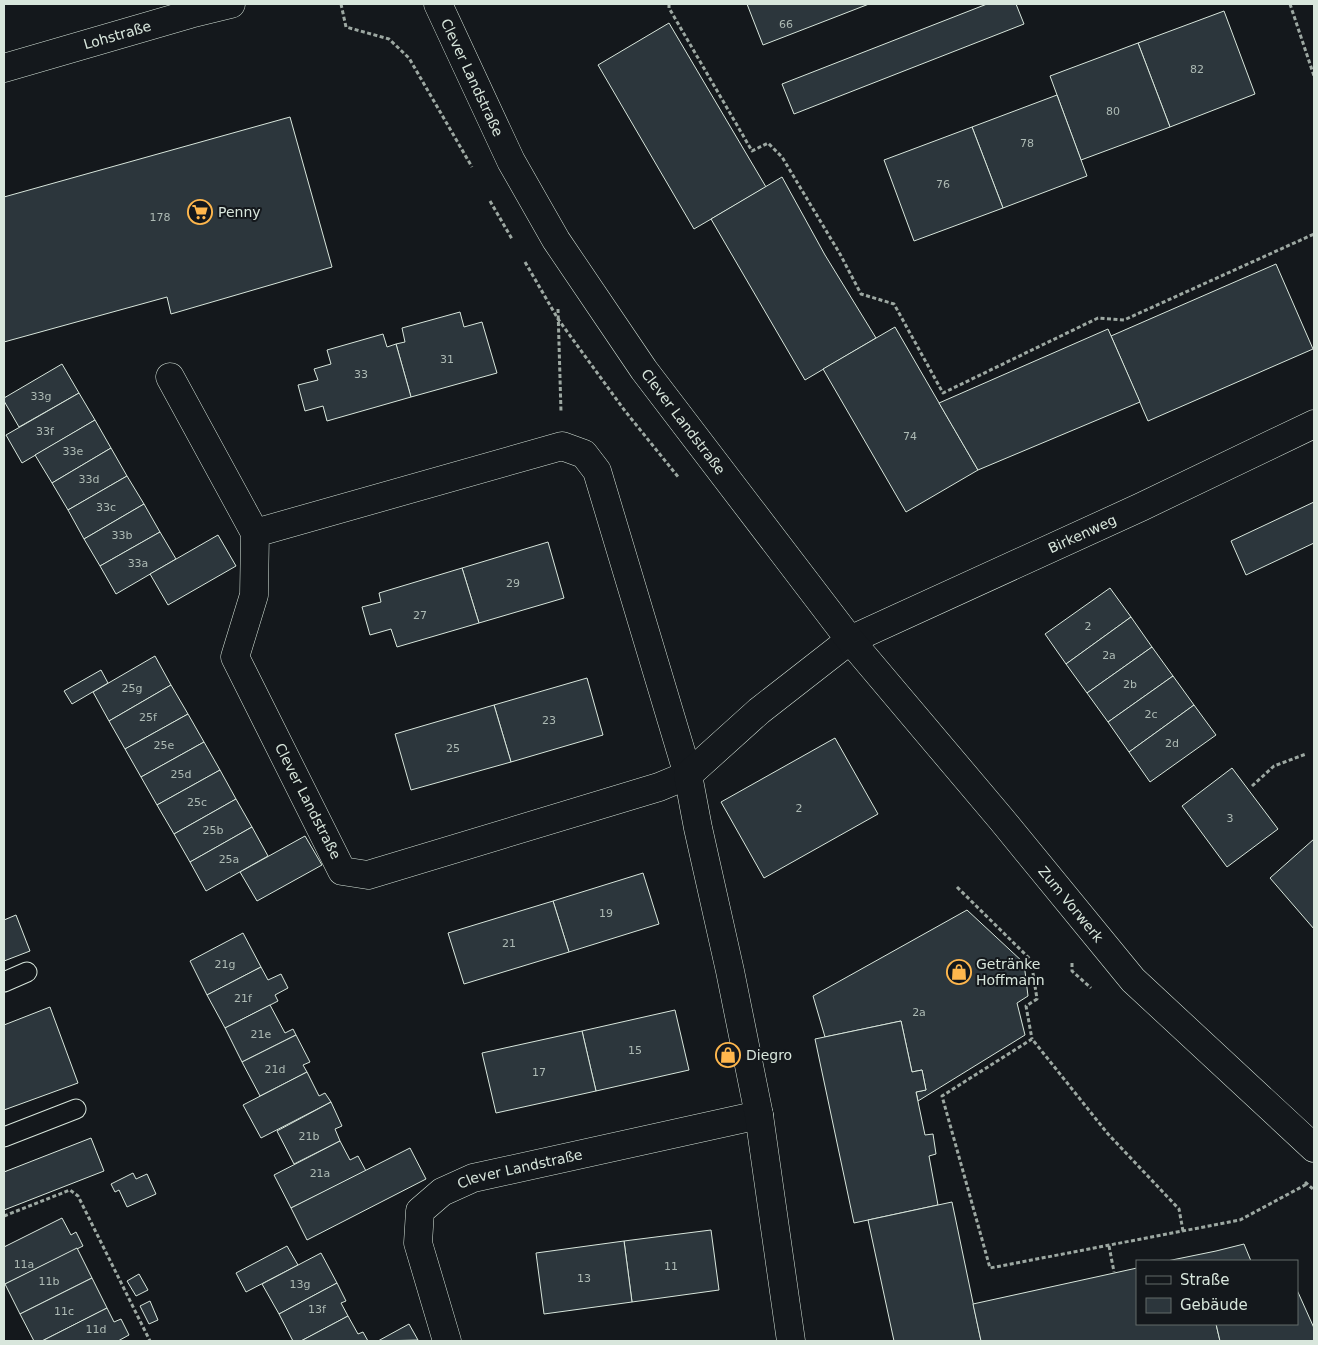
<svg xmlns="http://www.w3.org/2000/svg" width="1318" height="1345" font-family="'DejaVu Sans',sans-serif">
<rect width="100%" height="100%" fill="#14181c"/>
<g fill="#2c363c" stroke="#d8e6dc">
<path d="M 747,4 L 869,4 L 763,45 Z"/>
<path d="M 987,4 L 1016,4 L 1024,24 L 794,114 L 782,84 Z"/>
<path d="M 1224,11 L 1255,94 L 1170,127 L 1138,43 Z"/>
<path d="M 669,23 L 766,187 L 694,229 L 598,65 Z"/>
<path d="M 1138,43 L 1170,127 L 1081,160 L 1050,76 Z"/>
<path d="M 1057,95 L 1087,176 L 1003,208 L 972,127 Z"/>
<path d="M 290,117 L 332,267 L 171,314 L 167,297 L 4,342 L 4,197 Z"/>
<path d="M 972,127 L 1003,208 L 914,241 L 884,160 Z"/>
<path d="M 782,177 L 825,255 L 876,338 L 805,380 L 711,219 Z"/>
<path d="M 1276,264 L 1313,349 L 1148,421 L 1111,336 Z"/>
<path d="M 460,312 L 464,327 L 482,322 L 497,373 L 411,397 L 396,344 L 405,342 L 402,328 Z"/>
<path d="M 895,327 L 978,470 L 906,512 L 823,369 Z"/>
<path d="M 1108,329 L 1140,402 L 978,470 L 939,403 Z"/>
<path d="M 383,334 L 387,347 L 396,344 L 411,397 L 327,421 L 323,406 L 305,411 L 298,385 L 318,380 L 314,369 L 331,364 L 327,350 Z"/>
<path d="M 62,364 L 79,393 L 19,427 L 4,401 L 4,398 Z"/>
<path d="M 79,393 L 95,420 L 22,463 L 6,435 Z"/>
<path d="M 95,420 L 111,448 L 52,483 L 35,455 Z"/>
<path d="M 111,448 L 127,476 L 68,510 L 52,483 Z"/>
<path d="M 127,476 L 144,504 L 84,539 L 68,510 Z"/>
<path d="M 1314,502 L 1314,543 L 1246,575 L 1231,541 Z"/>
<path d="M 144,504 L 160,532 L 100,566 L 84,539 Z"/>
<path d="M 160,532 L 176,559 L 116,594 L 100,566 Z"/>
<path d="M 218,535 L 236,566 L 168,605 L 150,574 Z"/>
<path d="M 548,542 L 564,598 L 479,623 L 462,568 Z"/>
<path d="M 462,568 L 479,623 L 397,647 L 391,629 L 370,635 L 362,607 L 381,602 L 379,593 Z"/>
<path d="M 1110,588 L 1131,617 L 1066,664 L 1045,634 Z"/>
<path d="M 1131,617 L 1152,647 L 1087,693 L 1066,664 Z"/>
<path d="M 1152,647 L 1173,676 L 1108,722 L 1087,693 Z"/>
<path d="M 155,656 L 171,685 L 109,721 L 93,692 Z"/>
<path d="M 101,670 L 108,683 L 72,704 L 64,691 Z"/>
<path d="M 1173,676 L 1194,705 L 1129,752 L 1108,722 Z"/>
<path d="M 587,678 L 603,735 L 511,762 L 494,705 Z"/>
<path d="M 171,685 L 188,714 L 125,749 L 109,721 Z"/>
<path d="M 494,705 L 511,762 L 411,790 L 395,734 Z"/>
<path d="M 1194,705 L 1216,735 L 1150,782 L 1129,752 Z"/>
<path d="M 188,714 L 204,742 L 141,777 L 125,749 Z"/>
<path d="M 835,738 L 878,814 L 764,878 L 721,802 Z"/>
<path d="M 204,742 L 220,770 L 157,805 L 141,777 Z"/>
<path d="M 1232,768 L 1278,829 L 1227,867 L 1182,806 Z"/>
<path d="M 220,770 L 236,799 L 174,834 L 157,805 Z"/>
<path d="M 236,799 L 252,827 L 190,862 L 174,834 Z"/>
<path d="M 252,827 L 268,856 L 206,891 L 190,862 Z"/>
<path d="M 305,836 L 322,865 L 257,901 L 240,872 Z"/>
<path d="M 1314,839 L 1314,929 L 1270,878 Z"/>
<path d="M 643,873 L 659,924 L 569,952 L 553,901 Z"/>
<path d="M 553,901 L 569,952 L 464,984 L 448,933 Z"/>
<path d="M 967,910 L 1024,963 L 1028,996 L 1017,1003 L 1025,1035 L 918,1101 L 916,1092 L 926,1090 L 922,1070 L 912,1072 L 901,1021 L 825,1037 L 813,996 Z"/>
<path d="M 16,915 L 30,951 L 4,961 L 4,920 Z"/>
<path d="M 243,933 L 261,967 L 207,995 L 190,961 Z"/>
<path d="M 261,967 L 268,980 L 281,974 L 288,988 L 275,995 L 278,1001 L 225,1028 L 207,995 Z"/>
<path d="M 270,1005 L 285,1033 L 293,1029 L 296,1035 L 242,1062 L 225,1028 Z"/>
<path d="M 50,1007 L 78,1083 L 4,1110 L 4,1025 Z"/>
<path d="M 675,1010 L 689,1070 L 596,1091 L 582,1031 Z"/>
<path d="M 901,1021 L 912,1072 L 922,1070 L 926,1090 L 916,1092 L 925,1135 L 933,1134 L 936,1154 L 929,1156 L 938,1205 L 854,1223 L 815,1039 Z"/>
<path d="M 582,1031 L 596,1091 L 496,1113 L 482,1053 Z"/>
<path d="M 296,1035 L 310,1062 L 303,1065 L 307,1072 L 260,1096 L 242,1062 Z"/>
<path d="M 307,1072 L 319,1096 L 325,1093 L 331,1102 L 261,1138 L 243,1105 Z"/>
<path d="M 331,1102 L 342,1126 L 335,1129 L 340,1141 L 294,1164 L 277,1131 Z"/>
<path d="M 91,1138 L 104,1171 L 4,1210 L 4,1172 Z"/>
<path d="M 340,1141 L 350,1160 L 358,1156 L 366,1171 L 291,1208 L 274,1175 Z"/>
<path d="M 410,1148 L 426,1179 L 307,1240 L 291,1208 Z"/>
<path d="M 133,1173 L 136,1179 L 147,1174 L 156,1194 L 127,1207 L 119,1190 L 115,1192 L 111,1184 Z"/>
<path d="M 952,1202 L 981,1341 L 894,1341 L 868,1220 Z"/>
<path d="M 62,1218 L 71,1235 L 76,1232 L 83,1246 L 5,1284 L 4,1281 L 4,1247 Z"/>
<path d="M 711,1230 L 719,1290 L 632,1302 L 624,1241 Z"/>
<path d="M 624,1241 L 632,1302 L 544,1314 L 536,1253 Z"/>
<path d="M 1244,1244 L 1251,1261 L 1167,1261 L 1216,1251 Z"/>
<path d="M 287,1246 L 298,1265 L 246,1292 L 236,1273 Z"/>
<path d="M 77,1248 L 92,1278 L 20,1314 L 5,1284 Z"/>
<path d="M 321,1253 L 337,1283 L 279,1314 L 262,1284 Z"/>
<path d="M 1137,1268 L 1137,1324 L 1216,1324 L 1220,1341 L 981,1341 L 973,1304 Z"/>
<path d="M 139,1274 L 148,1290 L 136,1296 L 127,1281 Z"/>
<path d="M 92,1278 L 107,1308 L 42,1341 L 34,1341 L 20,1314 Z"/>
<path d="M 337,1283 L 346,1301 L 341,1303 L 348,1316 L 301,1341 L 293,1341 L 279,1314 Z"/>
<path d="M 1297,1290 L 1314,1328 L 1314,1341 L 1220,1341 L 1216,1324 L 1297,1324 Z"/>
<path d="M 150,1301 L 158,1320 L 149,1324 L 140,1306 Z"/>
<path d="M 107,1308 L 114,1322 L 121,1319 L 129,1335 L 118,1341 L 42,1341 Z"/>
<path d="M 348,1316 L 358,1334 L 363,1332 L 368,1341 L 301,1341 Z"/>
<path d="M 409,1324 L 418,1340 L 378,1341 Z"/>
</g>
<g fill="none" stroke-linecap="round" stroke-linejoin="round">
<defs>
<g id="service">
<path d="M 4,982 L 27,972"/>
<path d="M 4,1137 L 76,1109"/>
</g>
<g id="minor">
<path d="M 170,377 L 255,533 L 562,446 L 584,454 L 597,471 L 688,775 L 659,787 L 368,875 L 342,871 L 235,657 L 254,595 L 255,533"/>
<path id="s1" d="M 447,1341 L 418,1243 L 420,1211 L 442,1192 L 473,1178 L 759,1115"/>
<path id="s2" d="M 791,1341 L 759,1115 L 730,971 L 698,828 L 688,775 L 759,711 L 850,640 L 1141,507 L 1314,424"/>
</g>
<g id="tertiary">
<path id="s3" d="M 438,4 L 511,161 L 556,240 L 644,370 L 850,640 L 1002,820 L 1133,980 L 1314,1148"/>
</g>
<g id="secondary">
<path id="s4" d="M 4,68 L 190,14 L 231,4"/>
</g>
</defs>
<use href="#service" stroke="#d8e6dc" stroke-width="21"/>
<use href="#minor" stroke="#d8e6dc" stroke-width="29"/>
<use href="#tertiary" stroke="#d8e6dc" stroke-width="29"/>
<use href="#secondary" stroke="#d8e6dc" stroke-width="29"/>
<g stroke="#9da8a2" stroke-width="3" stroke-dasharray="4 2.5" stroke-linecap="butt">
<path d="M 341,4 L 346,27 L 389,39 L 409,58 L 472,167"/>
<path d="M 669,4 L 669,8 L 752,151 L 768,143 L 782,157 L 840,254 L 861,294 L 894,304 L 943,393 L 1098,318 L 1124,320 L 1314,234"/>
<path d="M 1290,4 L 1314,76"/>
<path d="M 490,201 L 512,239"/>
<path d="M 525,262 L 558,319 L 625,411 L 679,478"/>
<path d="M 558,309 L 561,412"/>
<path d="M 1252,786 L 1274,766 L 1306,754"/>
<path d="M 957,887 L 1031,960 L 1037,999 L 1026,1006 L 1032,1039"/>
<path d="M 1072,963 L 1072,971 L 1091,988"/>
<path d="M 1305,1182 L 1314,1190"/>
<path d="M 4,1216 L 70,1190 L 78,1196 L 150,1341"/>
<path d="M 1183,1231 L 1179,1209 L 1108,1134 L 1032,1039 L 942,1096 L 990,1268 L 1240,1220 L 1307,1184"/>
<path d="M 1109,1246 L 1114,1272"/>
</g>
<use href="#service" stroke="#14181c" stroke-width="19"/>
<use href="#minor" stroke="#14181c" stroke-width="28"/>
<use href="#tertiary" stroke="#14181c" stroke-width="28"/>
<use href="#secondary" stroke="#14181c" stroke-width="28"/>
</g>
<defs>
<symbol id="supermarket-ring" viewBox="-11 -11 22 22"><circle r="9.5" fill="#14181c" stroke="#ffb74d" stroke-width="1.5"/><path d="M-6-5.5h2.5l.6 2H6L4.5 2H-2.5L-4.4-4H-6ZM-1.5 3.2a1.3 1.3 0 1 0 .1 0ZM3 3.2a1.3 1.3 0 1 0 .1 0Z" fill="#ffb74d"/></symbol>
<symbol id="shop-ring" viewBox="-11 -11 22 22"><circle r="9.5" fill="#14181c" stroke="#ffb74d" stroke-width="1.5"/><path d="M-5-2.5h2.3a2.7 3.5 0 0 1 5.4 0H5L5.5 6h-11ZM-1.5-2.5h3a1.5 2.3 0 0 0-3 0Z" fill="#ffb74d"/></symbol>
</defs>
<g fill-rule="evenodd">
<use href="#supermarket-ring" x="186" y="198" width="28" height="28"/>
<use href="#shop-ring" x="945" y="958" width="28" height="28"/>
<use href="#shop-ring" x="714" y="1041" width="28" height="28"/>
</g>
<g text-anchor="middle" dominant-baseline="central" stroke-width="4" stroke-linejoin="round" paint-order="stroke">
<g font-size="11" fill="#adbab4">
<text x="786" y="24">66</text>
<text x="1197" y="69">82</text>
<text x="1113" y="111">80</text>
<text x="1027" y="143">78</text>
<text x="943" y="184">76</text>
<text x="160" y="217">178</text>
<text x="447" y="359">31</text>
<text x="361" y="374">33</text>
<text x="41" y="396">33g</text>
<text x="45" y="431">33f</text>
<text x="910" y="436">74</text>
<text x="73" y="451">33e</text>
<text x="89" y="479">33d</text>
<text x="106" y="507">33c</text>
<text x="122" y="535">33b</text>
<text x="138" y="563">33a</text>
<text x="513" y="583">29</text>
<text x="420" y="615">27</text>
<text x="1088" y="626">2</text>
<text x="1109" y="655">2a</text>
<text x="1130" y="684">2b</text>
<text x="132" y="688">25g</text>
<text x="1151" y="714">2c</text>
<text x="148" y="717">25f</text>
<text x="549" y="720">23</text>
<text x="1172" y="743">2d</text>
<text x="164" y="745">25e</text>
<text x="453" y="748">25</text>
<text x="181" y="774">25d</text>
<text x="197" y="802">25c</text>
<text x="799" y="808">2</text>
<text x="1230" y="818">3</text>
<text x="213" y="830">25b</text>
<text x="229" y="859">25a</text>
<text x="606" y="913">19</text>
<text x="509" y="943">21</text>
<text x="225" y="964">21g</text>
<text x="243" y="998">21f</text>
<text x="919" y="1012">2a</text>
<text x="261" y="1034">21e</text>
<text x="635" y="1050">15</text>
<text x="275" y="1069">21d</text>
<text x="539" y="1072">17</text>
<text x="309" y="1136">21b</text>
<text x="320" y="1173">21a</text>
<text x="24" y="1264">11a</text>
<text x="671" y="1266">11</text>
<text x="584" y="1278">13</text>
<text x="49" y="1281">11b</text>
<text x="300" y="1284">13g</text>
<text x="317" y="1309">13f</text>
<text x="64" y="1311">11c</text>
<text x="96" y="1329">11d</text>
</g>
<g font-size="14" fill="#d8e6dc" stroke="#14181c">
<text stroke="none"><textPath href="#s4" startOffset="118">Lohstraße</textPath></text>
<text stroke="none"><textPath href="#s3" startOffset="81">Clever Landstraße</textPath></text>
<text stroke="none"><textPath href="#s3" startOffset="486">Clever Landstraße</textPath></text>
<text stroke="none"><textPath href="#s2" startOffset="1042">Birkenweg</textPath></text>
<text transform="translate(308 801) rotate(63)">Clever Landstraße</text>
<text stroke="none"><textPath href="#s3" startOffset="1105">Zum Vorwerk</textPath></text>
<text stroke="none"><textPath href="#s1" startOffset="245">Clever Landstraße</textPath></text>
</g>
<g font-size="14" fill="#d8e6dc" stroke="#14181c" text-anchor="start">
<text x="218" y="212">Penny</text>
<text x="976" y="964">Getränke<tspan x="976" dy="16">Hoffmann</tspan></text>
<text x="746" y="1055">Diegro</text>
</g>
</g>
<rect width="1318" height="1345" fill="none" stroke="#d8e6dc" stroke-width="10"/>
<rect x="1136" y="1260" width="162" height="65" fill="#14181c" stroke="#626a69"/>
<rect x="1146" y="1276" width="25" height="8" fill="#14181c" stroke="#626a69"/>
<text x="1180" y="1285" font-size="15" fill="#d8e6dc">Straße</text>
<rect x="1146" y="1298" width="25" height="15" fill="#2c363c" stroke="#626a69"/>
<text x="1180" y="1310" font-size="15" fill="#d8e6dc">Gebäude</text>
</svg>
